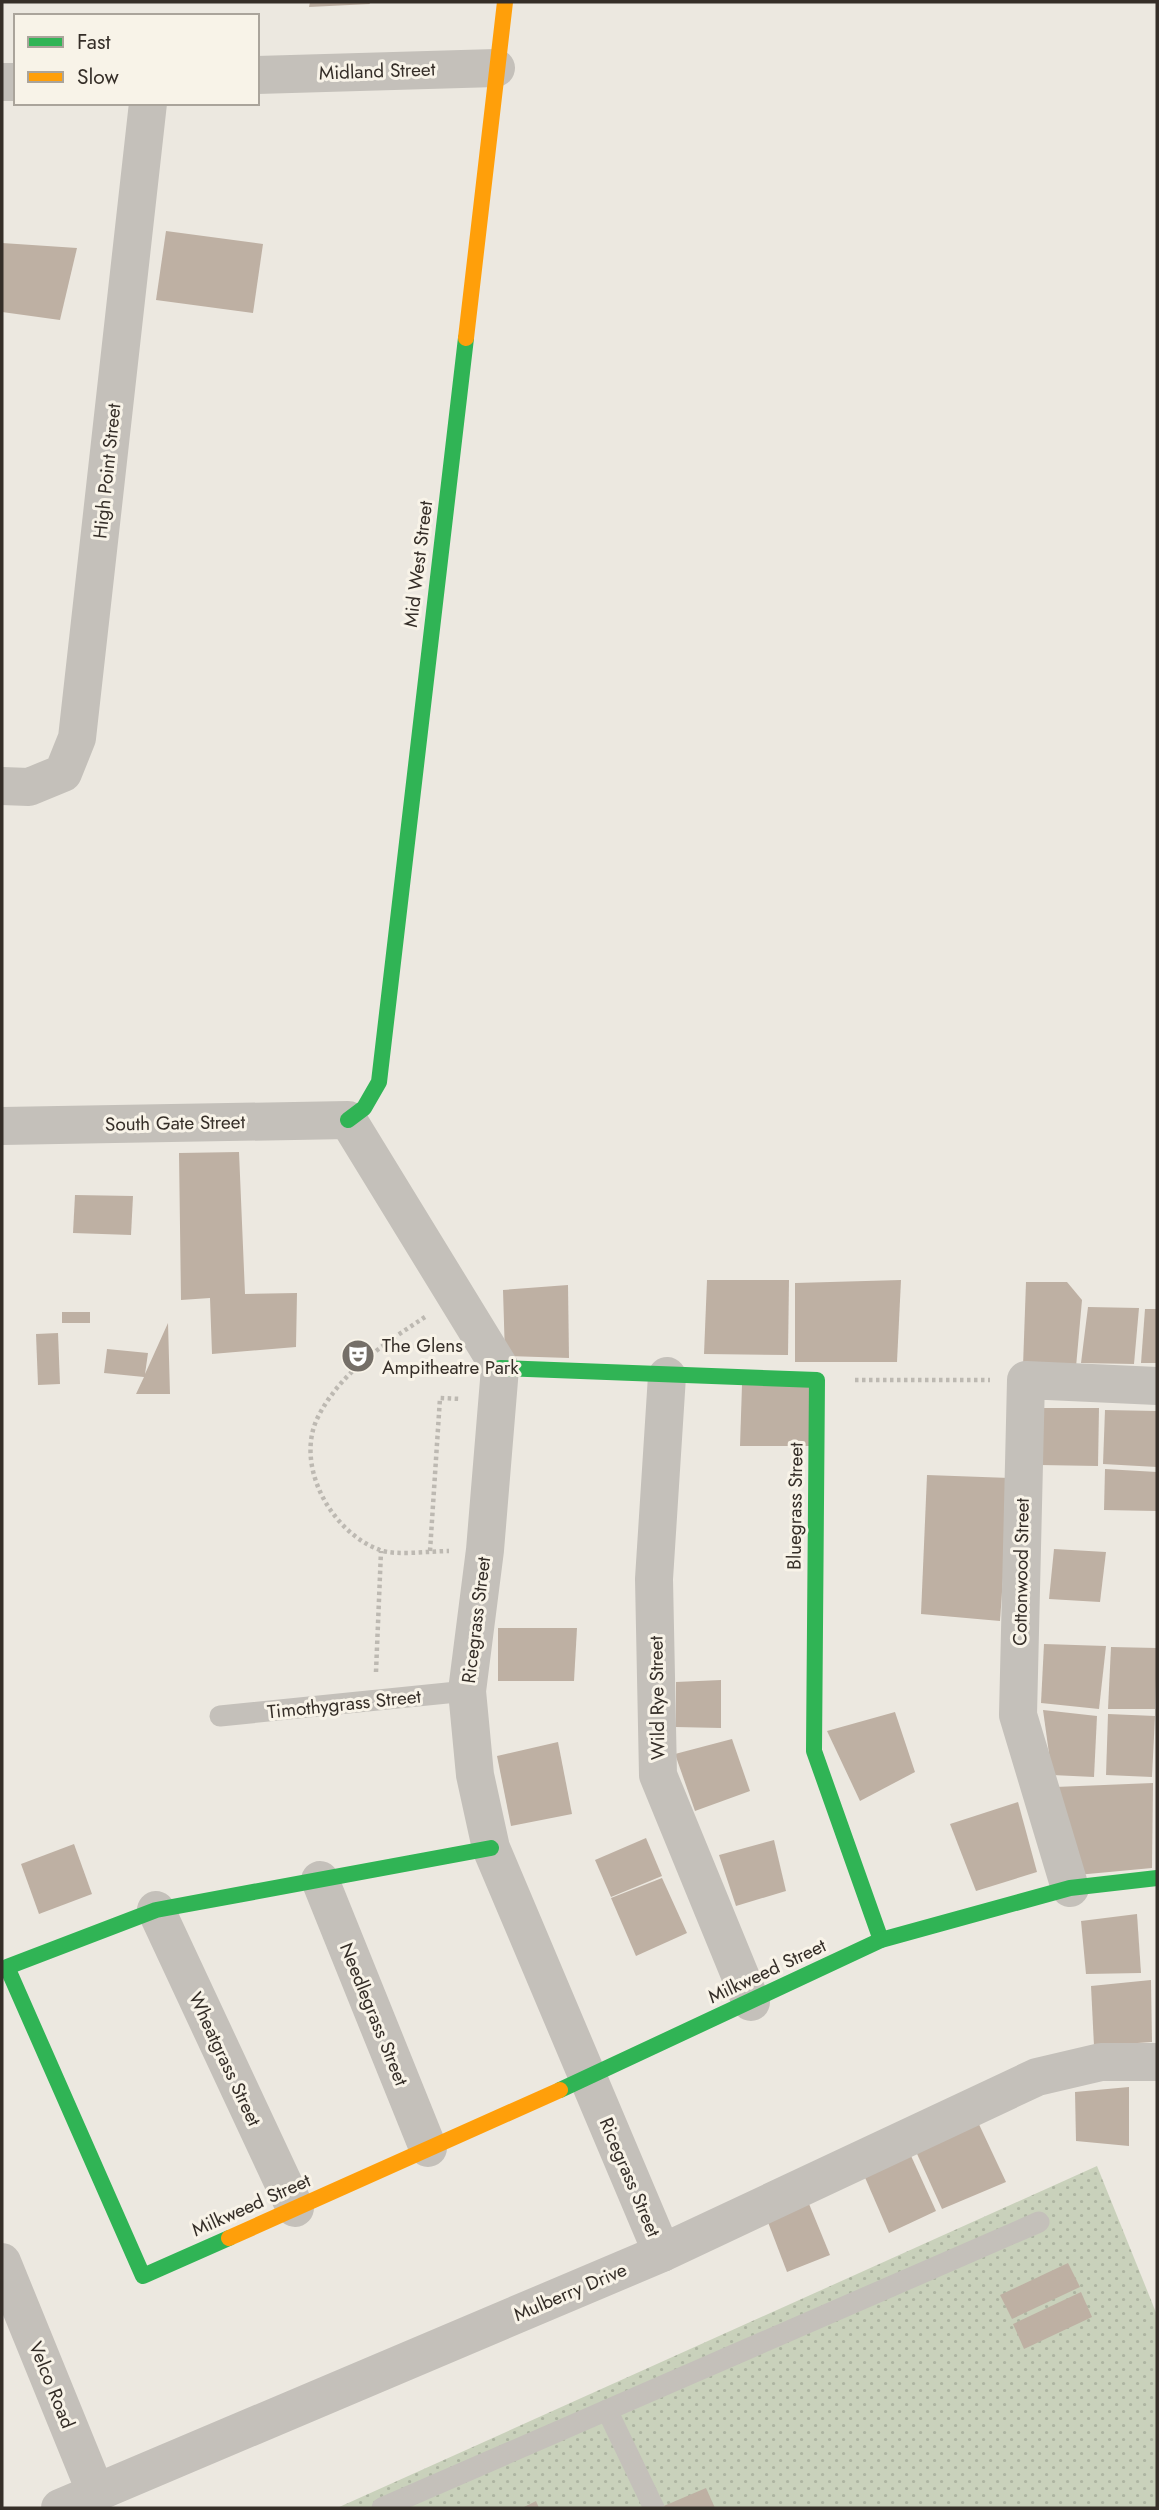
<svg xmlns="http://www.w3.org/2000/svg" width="1159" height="2510" font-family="Jost,sans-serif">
<defs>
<pattern id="grass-dots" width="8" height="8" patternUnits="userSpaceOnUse" patternTransform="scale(1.75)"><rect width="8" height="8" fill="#c9d1bb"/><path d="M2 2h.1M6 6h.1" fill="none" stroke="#adb4a1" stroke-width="1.8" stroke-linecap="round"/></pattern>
</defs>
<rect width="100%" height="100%" fill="#ece8e0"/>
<path fill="url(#grass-dots)" d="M 1097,2166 L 1157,2315 L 1157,2508 L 337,2508 Z"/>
<g fill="#beb0a3">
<path d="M 310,2 L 369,2 L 370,4 L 309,7 Z"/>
<path d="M 166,231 L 263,244 L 253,313 L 156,300 Z"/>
<path d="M 2,243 L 77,248 L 60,320 L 2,312 Z"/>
<path d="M 239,1152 L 245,1294 L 297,1293 L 296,1347 L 212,1354 L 210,1298 L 181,1300 L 179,1153 Z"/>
<path d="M 75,1195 L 133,1196 L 131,1235 L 73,1233 Z"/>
<path d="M 707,1280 L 789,1280 L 788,1355 L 704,1354 Z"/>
<path d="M 901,1280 L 897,1362 L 795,1362 L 795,1283 Z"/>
<path d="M 1026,1282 L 1067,1282 L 1082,1300 L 1076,1367 L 1023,1366 Z"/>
<path d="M 568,1285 L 569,1358 L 505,1356 L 503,1290 Z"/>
<path d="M 1088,1307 L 1139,1308 L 1134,1364 L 1081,1363 Z"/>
<path d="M 1145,1309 L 1157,1309 L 1157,1363 L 1141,1363 Z"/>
<rect x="62" y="1312" width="28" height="11"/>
<path d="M 168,1323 L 170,1394 L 136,1394 L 144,1377 L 104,1373 L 107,1349 L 148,1353 L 145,1374 Z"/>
<path d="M 58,1333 L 60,1384 L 38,1385 L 36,1334 Z"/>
<path d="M 742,1385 L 813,1386 L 811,1446 L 740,1446 Z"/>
<path d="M 1043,1408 L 1099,1408 L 1098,1466 L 1040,1465 Z"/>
<path d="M 1105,1410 L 1157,1411 L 1157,1467 L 1103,1464 Z"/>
<path d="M 1105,1469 L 1157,1472 L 1156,1511 L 1104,1510 Z"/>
<path d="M 927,1475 L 1010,1478 L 1000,1621 L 921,1614 Z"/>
<path d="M 1054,1549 L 1106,1552 L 1100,1602 L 1049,1599 Z"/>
<path d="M 498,1628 L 577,1628 L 574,1681 L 498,1681 Z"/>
<path d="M 1044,1644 L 1106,1646 L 1099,1709 L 1041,1703 Z"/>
<path d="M 1111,1647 L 1157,1648 L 1155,1709 L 1108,1709 Z"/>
<path d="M 721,1680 L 721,1728 L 676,1727 L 676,1682 Z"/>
<path d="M 1043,1710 L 1097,1716 L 1094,1777 L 1052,1775 Z"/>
<path d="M 895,1712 L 915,1772 L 860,1801 L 827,1731 Z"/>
<path d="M 1108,1714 L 1155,1716 L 1152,1777 L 1106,1775 Z"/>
<path d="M 732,1739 L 750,1791 L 695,1811 L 675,1754 Z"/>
<path d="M 558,1742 L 572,1814 L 511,1826 L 497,1756 Z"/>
<path d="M 1153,1783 L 1152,1868 L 1077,1875 L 1055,1787 Z"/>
<path d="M 1018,1802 L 1037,1872 L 976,1891 L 950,1824 Z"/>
<path d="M 646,1838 L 662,1876 L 611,1897 L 595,1860 Z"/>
<path d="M 774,1840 L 786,1891 L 736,1906 L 719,1855 Z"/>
<path d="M 74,1844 L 92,1894 L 39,1914 L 21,1864 Z"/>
<path d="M 662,1878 L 687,1933 L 636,1956 L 611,1898 Z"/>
<path d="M 1137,1914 L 1141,1973 L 1086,1974 L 1081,1921 Z"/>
<path d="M 1151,1980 L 1152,2042 L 1094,2046 L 1091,1986 Z"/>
<path d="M 1129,2087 L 1129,2146 L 1076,2141 L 1075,2092 Z"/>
<path d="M 976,2118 L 1006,2182 L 942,2209 L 913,2145 Z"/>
<path d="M 907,2147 L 936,2211 L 889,2233 L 860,2166 Z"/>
<path d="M 807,2199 L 830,2255 L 787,2272 L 766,2217 Z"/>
<path d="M 1068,2263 L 1080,2287 L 1012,2319 L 1000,2295 Z"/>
<path d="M 1081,2292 L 1092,2317 L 1024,2349 L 1013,2324 Z"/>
<path d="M 706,2488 L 715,2508 L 659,2508 Z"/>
<path d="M 536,2501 L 539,2508 L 522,2508 Z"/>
</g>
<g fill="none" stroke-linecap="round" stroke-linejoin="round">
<g stroke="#bdb9b2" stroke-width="4.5" stroke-dasharray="3.5 3.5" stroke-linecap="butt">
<path d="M 425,1317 C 384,1344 339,1373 317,1419 C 295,1467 332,1533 380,1550 C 395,1556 431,1551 449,1551"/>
<path d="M 855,1380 L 990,1380"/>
<path d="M 430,1551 L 440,1398 L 461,1399"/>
<path d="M 376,1672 L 381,1551"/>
</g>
<g stroke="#c4c0ba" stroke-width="21">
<path d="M 220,1716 L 467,1691"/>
<path d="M 607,2410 L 654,2508"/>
<path d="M 382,2508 L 1039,2222"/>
</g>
<g stroke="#c4c0ba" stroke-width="38">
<path d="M 257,75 L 496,68"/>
<path d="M 2,82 L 16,82"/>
<path d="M 2,786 L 29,787 L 63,773 L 77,738 L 148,103"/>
<path d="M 2,1126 L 348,1120 L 500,1368 L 485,1550 L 467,1691 L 475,1775 L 491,1848 L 662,2253"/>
<path d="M 667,1376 L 654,1579 L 658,1775 L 751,2002"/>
<path d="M 320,1880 L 428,2148"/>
<path d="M 1070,1888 L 1018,1715 L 1026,1380 L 1157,1386"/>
<path d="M 156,1910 L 295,2208"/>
<path d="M 2,2262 L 96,2493"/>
<path d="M 60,2508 L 662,2253 L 1037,2077 L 1101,2062 L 1157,2062"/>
</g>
<g stroke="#30b455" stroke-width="16">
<path d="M 348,1120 L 364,1108 L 379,1082 L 466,338"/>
<path d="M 500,1368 L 817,1380 L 814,1751 L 881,1940"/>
<path d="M 560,2090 L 881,1940 L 1070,1888 L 1157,1878"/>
<path d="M 229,2238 L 143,2276 L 7,1967 L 156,1910 L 491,1848"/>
</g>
<g stroke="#ff9f0a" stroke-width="16">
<path d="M 466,338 L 505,2"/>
<path d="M 229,2238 L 560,2090"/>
</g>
</g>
<defs>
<symbol id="theatre-disc" viewBox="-11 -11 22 22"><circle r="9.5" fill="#756f68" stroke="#f8f3e8"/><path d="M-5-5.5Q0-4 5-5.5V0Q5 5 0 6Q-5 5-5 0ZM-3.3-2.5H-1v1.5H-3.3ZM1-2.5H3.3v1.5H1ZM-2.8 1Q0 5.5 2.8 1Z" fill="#fff"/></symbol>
</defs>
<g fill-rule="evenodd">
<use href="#theatre-disc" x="339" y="1337" width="38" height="38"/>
</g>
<g text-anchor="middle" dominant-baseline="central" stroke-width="6" stroke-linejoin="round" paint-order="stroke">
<g font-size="19" fill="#352e28" stroke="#f8f3e8">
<text transform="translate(377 71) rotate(-2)">Midland Street</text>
<text transform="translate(107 471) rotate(-84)">High Point Street</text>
<text transform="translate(418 564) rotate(-83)">Mid West Street</text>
<text transform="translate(175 1123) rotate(-1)">South Gate Street</text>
<text transform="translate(795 1506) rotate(-89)">Bluegrass Street</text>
<text transform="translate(1021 1572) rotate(-89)">Cottonwood Street</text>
<text transform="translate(476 1620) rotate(-83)">Ricegrass Street</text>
<text transform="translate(657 1698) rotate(-91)">Wild Rye Street</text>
<text transform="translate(344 1704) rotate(-6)">Timothygrass Street</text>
<text transform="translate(767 1971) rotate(-25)">Milkweed Street</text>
<text transform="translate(374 2014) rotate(68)">Needlegrass Street</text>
<text transform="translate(225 2059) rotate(65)">Wheatgrass Street</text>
<text transform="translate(630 2177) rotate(67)">Ricegrass Street</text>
<text transform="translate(251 2205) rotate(-24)">Milkweed Street</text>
<text transform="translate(570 2292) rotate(-23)">Mulberry Drive</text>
<text transform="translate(52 2385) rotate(68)">Velco Road</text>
</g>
<g font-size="19" fill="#352e28" stroke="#f8f3e8" text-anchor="start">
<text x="382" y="1345">The Glens<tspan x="382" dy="22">Ampitheatre Park</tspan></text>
</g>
</g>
<rect width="1159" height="2510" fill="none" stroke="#352e28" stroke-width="7"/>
<rect x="14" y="14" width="245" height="91" fill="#f8f3e8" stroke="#aaa49b" stroke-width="2"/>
<rect x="28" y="37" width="35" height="10" fill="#30b455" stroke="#aaa49b" stroke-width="2"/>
<text x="77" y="49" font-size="21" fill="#352e28">Fast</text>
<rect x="28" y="72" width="35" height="10" fill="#ff9f0a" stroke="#aaa49b" stroke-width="2"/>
<text x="77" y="84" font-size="21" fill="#352e28">Slow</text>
</svg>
